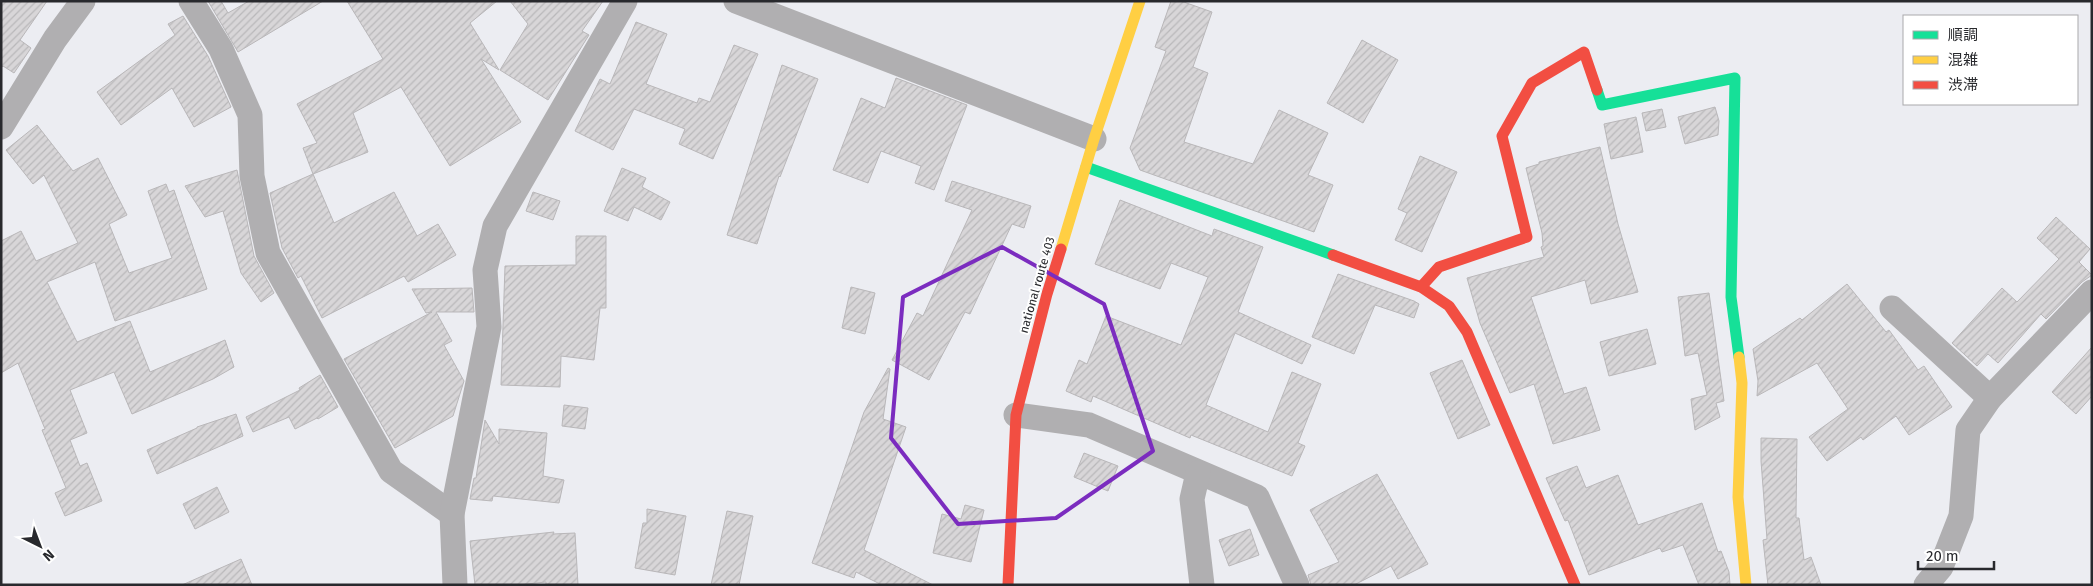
<svg xmlns="http://www.w3.org/2000/svg" width="2093" height="586" font-family="'Fira Sans','Noto Sans JP',sans-serif">
<defs>
<pattern id="building-hatch" width="6" height="6" patternUnits="userSpaceOnUse" patternTransform="scale(1.25)"><rect width="6" height="6" fill="#d8d6d8"/><path d="M-1 1l2-2M0 6l6-6M5 7l2-2" fill="none" stroke="#b9b8ba"/></pattern>
</defs>
<rect width="100%" height="100%" fill="#ecedf2"/>
<g fill="url(#building-hatch)" stroke="#b9b7b9">
<path d="M 1,1 L 47,1 L 20,40 L 31,48 L 14,73 L 3,66 L 1,68 Z"/>
<path d="M 208,1 L 221,1 L 228,13 L 249,1 L 323,1 L 238,52 Z"/>
<path d="M 347,1 L 497,1 L 470,23 L 499,70 L 481,59 L 521,122 L 450,166 L 401,87 L 353,113 L 368,152 L 313,174 L 303,148 L 317,143 L 297,104 L 383,59 Z"/>
<path d="M 510,1 L 603,1 L 582,31 L 589,35 L 548,100 L 500,70 L 528,24 Z"/>
<path d="M 1171,1 L 1181,1 L 1212,12 L 1193,67 L 1208,73 L 1184,142 L 1253,164 L 1279,110 L 1328,133 L 1308,175 L 1333,185 L 1314,232 L 1140,170 L 1130,148 L 1166,51 L 1155,47 Z"/>
<path d="M 183,16 L 208,56 L 231,107 L 194,127 L 172,88 L 121,125 L 97,92 L 175,35 L 168,24 Z"/>
<path d="M 636,22 L 667,34 L 646,84 L 697,103 L 699,98 L 710,102 L 734,45 L 758,54 L 713,159 L 679,144 L 685,129 L 634,109 L 613,150 L 575,131 L 600,79 L 610,84 Z"/>
<path d="M 1362,40 L 1398,60 L 1363,123 L 1327,103 Z"/>
<path d="M 782,65 L 818,79 L 780,177 L 779,176 L 757,244 L 727,235 Z"/>
<path d="M 896,78 L 967,105 L 934,190 L 915,183 L 921,166 L 881,151 L 868,183 L 833,170 L 861,98 L 885,108 Z"/>
<path d="M 1715,107 L 1719,121 L 1718,135 L 1685,144 L 1678,117 Z"/>
<path d="M 1662,109 L 1666,127 L 1646,131 L 1642,113 Z"/>
<path d="M 1636,117 L 1643,152 L 1611,159 L 1604,124 Z"/>
<path d="M 37,125 L 73,171 L 98,158 L 127,215 L 109,224 L 129,273 L 172,258 L 148,191 L 166,184 L 169,192 L 174,190 L 207,289 L 115,321 L 95,262 L 47,282 L 77,342 L 130,321 L 150,372 L 225,340 L 234,367 L 213,379 L 132,414 L 114,372 L 70,390 L 87,433 L 70,440 L 80,466 L 87,463 L 102,501 L 65,516 L 55,493 L 66,488 L 42,430 L 45,429 L 18,363 L 1,373 L 1,241 L 21,231 L 36,261 L 78,243 L 44,175 L 33,184 L 6,150 Z"/>
<path d="M 1600,147 L 1618,224 L 1638,292 L 1591,304 L 1585,280 L 1531,297 L 1564,394 L 1586,387 L 1600,430 L 1553,444 L 1534,384 L 1510,393 L 1480,323 L 1467,278 L 1544,257 L 1541,247 L 1543,246 L 1542,233 L 1526,168 L 1539,164 L 1539,162 Z"/>
<path d="M 1420,156 L 1457,172 L 1422,252 L 1395,240 L 1407,213 L 1398,209 Z"/>
<path d="M 622,168 L 646,178 L 642,187 L 670,202 L 661,220 L 634,207 L 628,221 L 604,211 Z"/>
<path d="M 237,170 L 254,256 L 274,293 L 261,302 L 241,273 L 223,211 L 205,217 L 185,186 Z"/>
<path d="M 313,174 L 334,223 L 394,192 L 417,236 L 438,224 L 456,255 L 408,282 L 404,276 L 322,318 L 301,276 L 298,278 L 282,248 L 270,193 Z"/>
<path d="M 952,181 L 1031,206 L 1024,228 L 1012,224 L 970,314 L 965,312 L 929,380 L 892,360 L 917,313 L 923,316 L 972,210 L 945,201 Z"/>
<path d="M 533,192 L 560,201 L 553,220 L 526,211 Z"/>
<path d="M 1120,200 L 1212,236 L 1214,229 L 1263,247 L 1238,312 L 1311,345 L 1302,364 L 1235,333 L 1206,405 L 1268,432 L 1292,372 L 1321,384 L 1298,443 L 1305,446 L 1292,476 L 1191,435 L 1190,438 L 1093,396 L 1091,402 L 1066,391 L 1079,360 L 1087,364 L 1106,316 L 1181,345 L 1208,277 L 1171,263 L 1160,289 L 1095,264 Z"/>
<path d="M 2056,217 L 2090,249 L 2079,262 L 2092,275 L 2082,282 L 2046,319 L 2041,314 L 1998,363 L 1988,354 L 1977,366 L 1952,343 L 2002,288 L 2017,302 L 2059,259 L 2037,238 Z"/>
<path d="M 576,236 L 606,236 L 606,308 L 600,308 L 594,360 L 561,356 L 560,387 L 501,385 L 505,266 L 576,265 Z"/>
<path d="M 1338,274 L 1414,301 L 1419,304 L 1414,318 L 1375,305 L 1354,354 L 1312,337 Z"/>
<path d="M 1847,284 L 1886,332 L 1889,330 L 1918,370 L 1924,366 L 1952,407 L 1909,435 L 1896,416 L 1863,440 L 1861,437 L 1827,461 L 1809,437 L 1848,409 L 1817,363 L 1757,396 L 1758,381 L 1753,349 L 1800,318 L 1802,320 Z"/>
<path d="M 851,287 L 875,293 L 865,334 L 842,328 Z"/>
<path d="M 472,288 L 474,312 L 436,312 L 452,341 L 444,345 L 464,381 L 453,416 L 395,448 L 344,359 L 432,312 L 426,313 L 412,289 Z"/>
<path d="M 1709,293 L 1724,401 L 1716,403 L 1720,417 L 1695,430 L 1691,399 L 1707,395 L 1698,353 L 1685,356 L 1678,297 Z"/>
<path d="M 1647,329 L 1656,364 L 1609,376 L 1600,342 Z"/>
<path d="M 2092,347 L 2092,396 L 2076,414 L 2052,392 Z"/>
<path d="M 1462,360 L 1490,425 L 1458,439 L 1430,373 Z"/>
<path d="M 888,368 L 890,369 L 883,419 L 906,427 L 864,550 L 933,585 L 882,585 L 856,572 L 854,578 L 812,563 L 864,412 Z"/>
<path d="M 320,375 L 338,407 L 318,419 L 317,418 L 295,429 L 289,417 L 253,432 L 246,417 L 300,390 L 299,388 Z"/>
<path d="M 564,405 L 588,408 L 585,429 L 562,426 Z"/>
<path d="M 236,414 L 243,436 L 157,474 L 147,450 L 197,428 L 197,427 Z"/>
<path d="M 485,420 L 499,444 L 499,429 L 547,433 L 543,476 L 564,480 L 559,503 L 493,496 L 492,501 L 470,499 L 474,478 L 476,478 Z"/>
<path d="M 1761,438 L 1797,439 L 1796,518 L 1799,518 L 1804,560 L 1811,557 L 1821,585 L 1768,585 L 1763,540 L 1767,539 L 1761,461 Z"/>
<path d="M 1084,453 L 1118,466 L 1108,491 L 1074,477 Z"/>
<path d="M 1577,466 L 1586,488 L 1618,475 L 1638,525 L 1702,503 L 1718,552 L 1721,551 L 1729,572 L 1730,585 L 1699,585 L 1683,545 L 1662,552 L 1660,548 L 1589,575 L 1568,520 L 1565,521 L 1546,478 Z"/>
<path d="M 1377,474 L 1428,564 L 1398,579 L 1391,566 L 1354,585 L 1311,585 L 1308,575 L 1339,562 L 1310,510 Z"/>
<path d="M 217,487 L 229,512 L 195,529 L 183,504 Z"/>
<path d="M 965,505 L 984,510 L 971,562 L 933,553 L 942,514 L 961,519 Z"/>
<path d="M 647,509 L 686,516 L 675,575 L 635,568 L 643,523 L 647,523 Z"/>
<path d="M 727,511 L 753,516 L 739,585 L 711,585 Z"/>
<path d="M 1250,529 L 1259,555 L 1229,566 L 1219,540 Z"/>
<path d="M 554,532 L 553,534 L 575,533 L 578,585 L 546,585 L 546,582 L 518,585 L 475,585 L 470,541 Z"/>
<path d="M 241,559 L 252,585 L 182,585 Z"/>
</g>
<g fill="none" stroke-linecap="round" stroke-linejoin="round">
<g stroke="#b0afb1" stroke-width="25">
<path d="M 191,1 L 221,49 L 250,115 L 252,176 L 268,253 L 391,471 L 452,514"/>
<path d="M 736,1 L 1094,139"/>
<path d="M 1,127 L 55,39 L 83,1"/>
<path d="M 1892,308 L 1990,398"/>
<path d="M 1016,415 L 1089,425 L 1257,497 L 1297,585"/>
<path d="M 1198,473 L 1192,499 L 1202,585"/>
<path d="M 455,585 L 452,514 L 489,327 L 485,270 L 495,226 L 625,1"/>
<path d="M 1926,585 L 1941,567 L 1961,516 L 1968,430 L 1990,398 L 2092,292"/>
</g>
<g stroke="#16e098" stroke-width="11">
<path d="M 1597,90 L 1602,105 L 1735,78 L 1731,297 L 1739,357"/>
<path d="M 1086,167 L 1333,255"/>
</g>
<g stroke="#ffcf43" stroke-width="11">
<path d="M 1061,249 L 1094,139 L 1140,1"/>
<path d="M 1739,357 L 1742,383 L 1738,497 L 1746,585"/>
</g>
<g stroke="#f24e42" stroke-width="11">
<path d="M 1333,255 L 1421,287 L 1449,306 L 1467,332 L 1575,585"/>
<path d="M 1421,287 L 1439,267 L 1527,237 L 1502,136 L 1532,83 L 1584,52 L 1597,90"/>
<path d="M 1008,585 L 1016,415 L 1047,294 L 1061,249"/>
</g>
</g>
<path fill="none" stroke="#7b2cbf" stroke-width="4" stroke-linejoin="round" d="M 1002,247 L 1104,304 L 1153,451 L 1056,518 L 958,524 L 891,438 L 903,297 Z"/>
<g text-anchor="middle" dominant-baseline="central" stroke-width="4" stroke-linejoin="round" paint-order="stroke">
<g font-size="12" fill="#28292d" stroke="#fff">
<text transform="translate(1037 285) rotate(-74)">national route 403</text>
</g>
</g>
<rect width="2093" height="586" fill="none" stroke="#28292d" stroke-width="5"/>
<rect x="1903" y="15" width="175" height="90" fill="#ffffff" stroke="#a9a9ab"/>
<rect x="1913" y="31" width="25" height="8" fill="#16e098" stroke="#a9a9ab"/>
<text x="1948" y="40" font-size="15" fill="#28292d">順調</text>
<rect x="1913" y="56" width="25" height="8" fill="#ffcf43" stroke="#a9a9ab"/>
<text x="1948" y="65" font-size="15" fill="#28292d">混雑</text>
<rect x="1913" y="81" width="25" height="8" fill="#f24e42" stroke="#a9a9ab"/>
<text x="1948" y="90" font-size="15" fill="#28292d">渋滞</text>
<g transform="translate(40 546) rotate(138)" stroke="#ffffff" stroke-width="4" paint-order="stroke">
<path d="M0-4L9 19L0 12L-9 19Z" fill="#28292d"/>
<text y="-8" font-size="14" font-weight="bold" text-anchor="middle" fill="#28292d">N</text>
</g>
<path d="M1918 561v8h76v-8" fill="none" stroke="#28292d" stroke-width="2.5"/>
<text x="1926" y="561" font-size="15" fill="#28292d" stroke="#ffffff" stroke-width="4" paint-order="stroke">20 m</text>
</svg>
